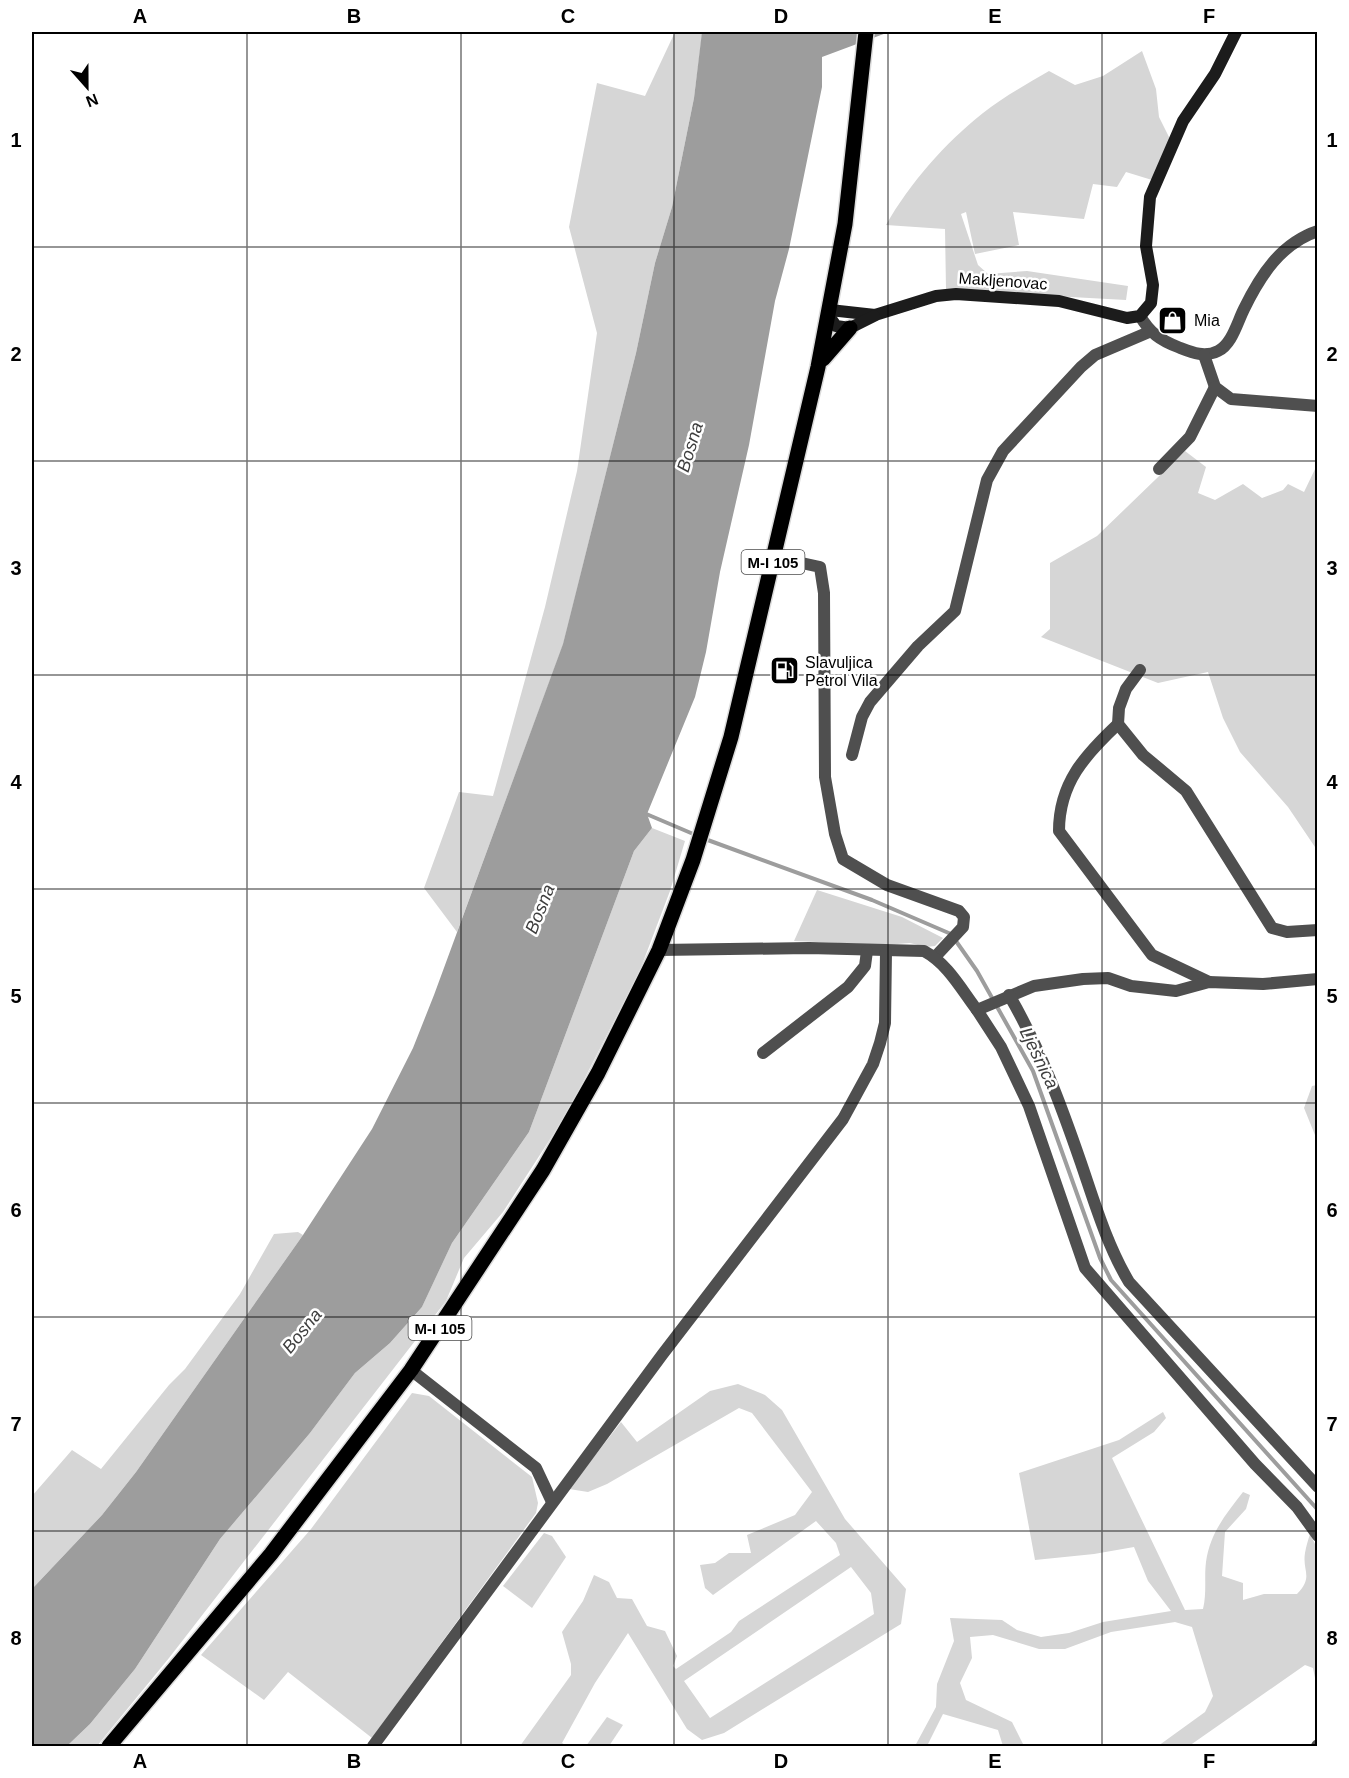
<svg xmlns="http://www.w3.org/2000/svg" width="1349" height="1778" font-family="Arial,sans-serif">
<rect width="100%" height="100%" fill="#fff"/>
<g fill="#d6d6d6" fill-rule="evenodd">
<path d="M 675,32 L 702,32 L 702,35 L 694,98 L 672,207 L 655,263 L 636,353 L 563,645 L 457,932 L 424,888 L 459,792 L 493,796 L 545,607 L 577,471 L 597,333 L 569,227 L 597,83 L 645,96 Z"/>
<path d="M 1142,51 L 1156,89 L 1159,117 L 1173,145 L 1152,180 L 1126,172 L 1117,187 L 1093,184 L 1084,219 L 1013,212 L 1019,245 L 975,254 L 966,212 L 961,214 L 978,265 L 988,274 L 1027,271 L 1128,286 L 1126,300 L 996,293 L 951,298 L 946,289 L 945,229 L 886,225 C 910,183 945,143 983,113 C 1003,97 1027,84 1049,71 L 1075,85 L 1103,76 Z"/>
<path d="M 1185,451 L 1206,467 L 1198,493 L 1215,500 L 1243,484 L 1262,498 L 1283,490 L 1288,484 L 1304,492 L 1317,465 L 1317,850 L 1288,807 L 1240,752 L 1223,718 L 1208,672 L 1158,683 L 1041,637 L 1050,629 L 1050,563 L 1097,536 Z"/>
<path d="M 652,828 L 685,841 L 670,891 L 640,970 L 567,1113 L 503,1212 L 464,1258 L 446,1301 L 169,1658 L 97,1746 L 67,1746 L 90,1724 L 135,1669 L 220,1539 L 310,1433 L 355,1373 L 390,1343 L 422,1307 L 452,1243 L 529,1132 L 634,851 Z"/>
<path d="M 817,890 L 902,917 L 943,938 L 935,946 L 926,947 L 910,943 L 884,945 L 794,941 Z"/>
<path d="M 1317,1085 L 1318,1085 L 1317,1140 L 1304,1108 L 1312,1086 Z"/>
<path d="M 298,1232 L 303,1235 L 136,1472 L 102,1515 L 32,1589 L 32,1496 L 72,1450 L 101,1469 L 169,1385 L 185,1369 L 240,1294 L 274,1234 Z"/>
<path d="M 738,1384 L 765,1395 L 782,1410 L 845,1519 L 906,1589 L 901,1624 L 724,1733 L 702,1740 L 687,1729 L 628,1633 L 595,1683 L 562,1743 L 567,1746 L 520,1746 L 571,1675 L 571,1664 L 562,1632 L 583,1601 L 594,1575 L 609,1582 L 617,1598 L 632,1599 L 647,1626 L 665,1631 L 677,1656 L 673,1666 L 676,1669 L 731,1632 L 739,1621 L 840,1555 L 836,1543 L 816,1521 L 713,1595 L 705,1588 L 700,1565 L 715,1563 L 729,1553 L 751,1553 L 747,1535 L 795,1515 L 812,1492 L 752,1413 L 739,1408 L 607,1484 L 588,1492 L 569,1489 L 621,1422 L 637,1442 L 710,1391 ZM 851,1567 L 871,1593 L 874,1614 L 710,1718 L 684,1681 Z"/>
<path d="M 412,1393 L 429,1396 L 532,1477 L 538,1503 L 536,1513 L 372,1738 L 288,1672 L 264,1700 L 201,1655 L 311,1529 Z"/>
<path d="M 1163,1412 L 1166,1418 L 1154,1432 L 1112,1458 L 1185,1610 L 1203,1609 C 1207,1592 1204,1578 1206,1562 C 1210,1533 1226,1514 1243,1492 L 1250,1495 L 1246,1509 L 1225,1532 L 1222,1576 L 1243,1583 L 1243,1600 L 1264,1594 L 1297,1594 C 1314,1576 1302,1572 1305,1553 C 1306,1547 1308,1540 1310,1534 L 1318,1550 L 1317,1688 L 1313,1668 L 1305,1665 L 1189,1746 L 1158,1746 L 1205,1712 L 1213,1696 L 1192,1627 L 1175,1622 L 1111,1632 L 1065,1649 L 1039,1649 L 993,1635 L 970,1637 L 972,1658 L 960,1683 L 966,1700 L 1012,1722 L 1024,1746 L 1003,1746 L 998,1730 L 943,1714 L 927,1746 L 915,1746 L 936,1707 L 937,1684 L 954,1641 L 950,1618 L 1002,1620 L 1017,1630 L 1041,1637 L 1069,1633 L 1103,1622 L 1171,1611 L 1148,1581 L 1134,1547 L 1094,1554 L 1035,1560 L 1019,1473 L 1119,1440 Z"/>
<path d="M 544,1533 L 552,1536 L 566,1557 L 532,1608 L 503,1586 Z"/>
<path d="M 607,1717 L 623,1725 L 609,1746 L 586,1746 Z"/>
</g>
<path fill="#9d9d9d" d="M 702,32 L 889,32 L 822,57 L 822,87 L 789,249 L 775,301 L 749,445 L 720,572 L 706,652 L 695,697 L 647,814 L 652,828 L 634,851 L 529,1132 L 452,1243 L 422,1307 L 390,1343 L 355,1373 L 310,1433 L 220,1539 L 135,1669 L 90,1724 L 67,1746 L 32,1746 L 32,1589 L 102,1515 L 136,1472 L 303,1235 L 372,1129 L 413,1048 L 434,995 L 563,644 L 636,353 L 655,263 L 672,207 L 694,98 Z"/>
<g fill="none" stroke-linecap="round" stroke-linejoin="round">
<g stroke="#9d9d9d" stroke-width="4">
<path d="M 644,813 L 698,836"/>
<path d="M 705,839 L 872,900 L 951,934 L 977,971 L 1033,1071 L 1100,1258 L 1111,1280 L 1318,1510"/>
</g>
<defs>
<g id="primary">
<path d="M 823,359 L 850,328"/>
<path d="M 109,1746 L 271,1554 L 411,1370 L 543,1170 L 598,1073 L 659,950 L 693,860 L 731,737 L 818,367 L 845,224 L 866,32"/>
</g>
</defs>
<use href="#primary" stroke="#dbdbdb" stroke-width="18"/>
<g stroke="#4f4f4f" stroke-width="12">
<path d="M 1140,316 C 1150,333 1160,340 1178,347 C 1191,352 1204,358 1218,351 C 1232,344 1237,323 1244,309 C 1260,276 1281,243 1318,231"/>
<path d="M 1204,355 L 1215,387 L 1231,399 L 1318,406"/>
<path d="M 1159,469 L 1190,437 L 1215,387"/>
<path d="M 774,557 L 820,567 L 824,593 L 825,777 L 835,834 L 843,859 L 887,885 L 959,911 L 964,917 L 963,927 L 935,957"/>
<path d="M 1140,670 L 1126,689 L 1119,708 L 1118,724 L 1143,755 L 1186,791 L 1272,928 L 1287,932 L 1318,930"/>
<path d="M 1118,724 C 1085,755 1059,783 1059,831 L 1152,955 L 1209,982"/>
<path d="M 852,755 L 862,717 L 870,702 L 918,646 L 955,611 L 987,480 L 1003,451 L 1081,367 L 1095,355 L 1149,332"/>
<path d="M 659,950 L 809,948 L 924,951 C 948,964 961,989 977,1010 L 1034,986 L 1083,979 L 1108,978 L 1131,986 L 1176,991 L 1209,982 L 1263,984 L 1318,979"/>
<path d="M 1009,995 C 1040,1048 1061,1105 1081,1163 C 1095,1204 1107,1245 1129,1282 L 1318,1487"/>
<path d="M 977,1010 L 1001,1047 L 1029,1106 L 1085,1268 L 1255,1464 L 1297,1507 L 1318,1536"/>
<path d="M 763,1053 L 848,987 L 865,966 L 867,951"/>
<path d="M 411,1370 L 536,1468 L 552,1502"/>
<path d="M 373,1746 L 662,1355 L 843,1119 L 873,1064 L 880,1043 L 885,1023 L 886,952"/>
<path d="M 1317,1746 L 1318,1745"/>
</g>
<g stroke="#1c1c1c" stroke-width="12">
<path d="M 830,310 L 875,315 L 936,296 L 956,294 L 1059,301 L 1127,318 L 1140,316 L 1151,303 L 1153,285 L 1146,246 L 1150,197 L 1183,121 L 1215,74 L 1236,32"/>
<path d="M 829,316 L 836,326 L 850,328 L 874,316"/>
</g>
<use href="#primary" stroke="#000" stroke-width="15"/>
</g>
<path fill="none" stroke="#000" stroke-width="1.5" stroke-opacity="0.55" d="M 247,32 L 247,1746M 461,32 L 461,1746M 674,32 L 674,1746M 888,32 L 888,1746M 1102,32 L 1102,1746M 32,247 L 1318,247M 32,461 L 1318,461M 32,675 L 1318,675M 32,889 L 1318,889M 32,1103 L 1318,1103M 32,1317 L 1318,1317M 32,1531 L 1318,1531"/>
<defs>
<symbol id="shop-square" viewBox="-11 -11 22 22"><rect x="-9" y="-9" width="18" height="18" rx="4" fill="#000" stroke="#fff"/><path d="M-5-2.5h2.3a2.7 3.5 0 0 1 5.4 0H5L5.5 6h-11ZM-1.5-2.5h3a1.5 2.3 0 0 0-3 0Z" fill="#fff"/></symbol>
<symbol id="fuel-square" viewBox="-11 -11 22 22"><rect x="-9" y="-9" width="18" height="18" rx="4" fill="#000" stroke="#fff"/><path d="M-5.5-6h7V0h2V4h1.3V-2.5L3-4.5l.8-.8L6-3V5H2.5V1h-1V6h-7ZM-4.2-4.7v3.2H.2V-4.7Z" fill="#fff"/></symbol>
</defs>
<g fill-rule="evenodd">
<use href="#shop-square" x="1156" y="304" width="33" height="33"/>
<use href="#fuel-square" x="768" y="654" width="33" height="33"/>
</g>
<g text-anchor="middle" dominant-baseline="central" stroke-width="5" stroke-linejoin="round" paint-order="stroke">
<g fill="#fff" stroke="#4c4c4c" stroke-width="1.5">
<rect x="741.5" y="550" width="63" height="24" rx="4.5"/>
<rect x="408.5" y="1316" width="63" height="24" rx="4.5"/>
</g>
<g font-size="15" font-weight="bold" fill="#000">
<text x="773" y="562">M-I 105</text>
<text x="440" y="1328">M-I 105</text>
</g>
<g font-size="16" fill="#000" stroke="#fff">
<text transform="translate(1003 281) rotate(4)">Makljenovac</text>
</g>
<g font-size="16" fill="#000" stroke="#fff" text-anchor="start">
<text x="1194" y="320">Mia</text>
<text x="805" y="662">Slavuljica<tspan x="805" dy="18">Petrol Vila</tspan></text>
</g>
<g font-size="18" font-style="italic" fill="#3e3e3e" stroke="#fff">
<text transform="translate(690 447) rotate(-73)">Bosna</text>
<text transform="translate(540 909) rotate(-68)">Bosna</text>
<text transform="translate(1039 1058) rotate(64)">Lješnica</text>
<text transform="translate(302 1331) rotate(-51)">Bosna</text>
</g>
</g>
<rect width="1349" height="1778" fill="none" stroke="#ffffff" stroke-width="66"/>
<g transform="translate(87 87) rotate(159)" stroke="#ffffff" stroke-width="4.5" paint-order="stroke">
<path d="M0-4.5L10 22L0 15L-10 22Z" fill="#000000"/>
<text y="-9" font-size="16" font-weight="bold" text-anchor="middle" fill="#000000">N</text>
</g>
<rect x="33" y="33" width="1283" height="1712" fill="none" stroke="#000" stroke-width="2"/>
<g font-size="20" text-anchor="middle" font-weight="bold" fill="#000">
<text x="140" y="23">A</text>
<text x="354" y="23">B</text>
<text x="568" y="23">C</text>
<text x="781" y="23">D</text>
<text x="995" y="23">E</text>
<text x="1209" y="23">F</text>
<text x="16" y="147">1</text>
<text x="1332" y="147">1</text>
<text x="16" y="361">2</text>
<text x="1332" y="361">2</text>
<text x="16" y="575">3</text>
<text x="1332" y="575">3</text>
<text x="16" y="789">4</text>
<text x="1332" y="789">4</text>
<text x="16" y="1003">5</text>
<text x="1332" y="1003">5</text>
<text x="16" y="1217">6</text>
<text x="1332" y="1217">6</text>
<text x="16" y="1431">7</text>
<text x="1332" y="1431">7</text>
<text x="16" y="1645">8</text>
<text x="1332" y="1645">8</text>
<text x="140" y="1768">A</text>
<text x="354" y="1768">B</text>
<text x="568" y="1768">C</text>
<text x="781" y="1768">D</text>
<text x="995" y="1768">E</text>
<text x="1209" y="1768">F</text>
</g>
</svg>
